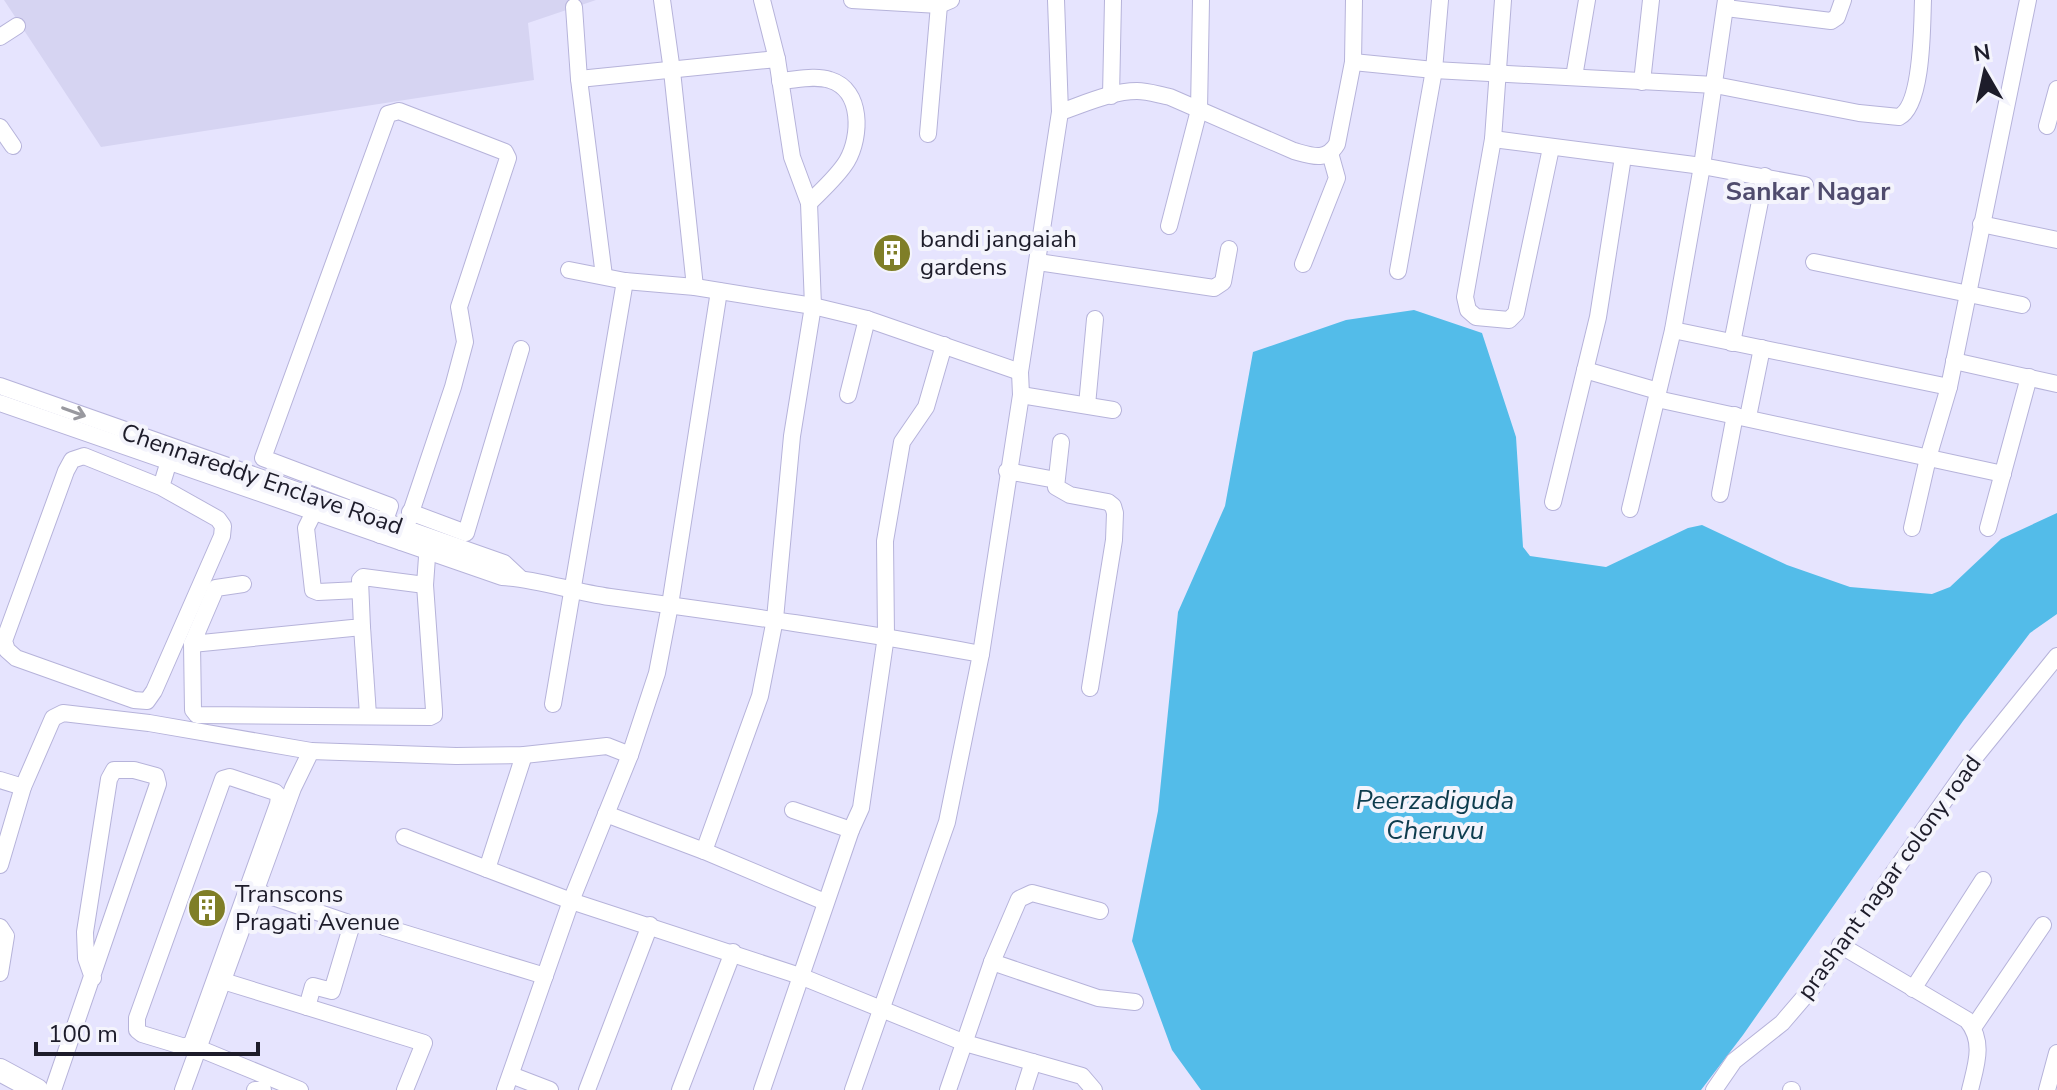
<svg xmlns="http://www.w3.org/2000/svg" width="2057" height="1090" font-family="'Nunito Sans',sans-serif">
<rect width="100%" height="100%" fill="#e6e4fe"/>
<path fill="#d6d4f2" d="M 4,0 L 596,0 L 528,23 L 534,80 L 101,147 Z"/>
<path fill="#53bce9" d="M 1414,310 L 1482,333 L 1516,437 L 1523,547 L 1530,556 L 1606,567 L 1688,528 L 1702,525 L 1787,565 L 1850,587 L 1932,594 L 1950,587 L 2001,539 L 2057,513 L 2057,614 L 2030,633 L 1963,721 L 1743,1035 L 1701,1090 L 1201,1090 L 1172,1050 L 1132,941 L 1158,811 L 1178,612 L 1225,506 L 1253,352 L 1346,320 Z"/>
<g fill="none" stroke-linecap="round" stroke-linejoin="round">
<defs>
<g id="street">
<path d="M 662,0 L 672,71 L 695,287"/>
<path d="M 762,0 L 777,59"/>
<path d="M 852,0 L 939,5 L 951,0"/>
<path d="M 1503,0 L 1493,139 L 1465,297 L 1468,310 L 1476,317 L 1509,320 L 1516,313 L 1551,148"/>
<path d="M 574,7 L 579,79 L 604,276"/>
<path d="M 1726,8 L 1831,21 L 1837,17 L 1843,0"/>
<path d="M 0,37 L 17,26"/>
<path d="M 1353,62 L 1434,70 L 1715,85 L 1859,113 L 1899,117 C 1923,105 1922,25 1923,0"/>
<path d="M 1574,77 L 1587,0"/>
<path d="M 579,79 L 777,59 L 792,157 L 809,203 L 813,306 L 792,436 L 775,619 L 760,696 L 704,851"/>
<path d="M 780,81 C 796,80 815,75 830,80 C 863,90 861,137 847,161 C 838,176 822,190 809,203"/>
<path d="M 1642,82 L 1651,0"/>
<path d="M 1111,96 L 1113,0"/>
<path d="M 1060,112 C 1084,104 1112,91 1137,91 C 1148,91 1159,95 1170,97 L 1294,151 C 1312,156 1326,162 1337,144 L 1353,62 L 1354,0"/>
<path d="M 2047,126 L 2057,89"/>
<path d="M 0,127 L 13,146"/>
<path d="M 928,134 L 939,5"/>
<path d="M 1493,139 L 1702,166 L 1805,185"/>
<path d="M 1981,224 L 2057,240"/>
<path d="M 1169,226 L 1199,110 L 1201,0"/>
<path d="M 1038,262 L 1214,288 L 1223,282 L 1229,249"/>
<path d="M 1814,262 L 2022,305"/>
<path d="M 1303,264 L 1337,178 L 1330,153"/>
<path d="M 569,270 L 625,281 L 695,287 L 813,306 L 867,319 L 1020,372"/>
<path d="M 1398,271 L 1434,70 L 1440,0"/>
<path d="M 1673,330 L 1949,387"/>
<path d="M 1732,343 L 1765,176"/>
<path d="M 1954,361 L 2057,384"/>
<path d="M 1585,370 L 1658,391"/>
<path d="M 0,386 L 504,563 L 520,578"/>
<path d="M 848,395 L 867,319"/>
<path d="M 1021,395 L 1113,410"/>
<path d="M 1657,399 L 2003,474"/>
<path d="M 0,403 L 502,577 C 538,579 573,592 610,597 C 734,614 858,631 981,654"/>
<path d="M 1087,405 L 1095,319"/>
<path d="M 1748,417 L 1762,348"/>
<path d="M 1061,442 L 1056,487 L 1070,495 L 1108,502 L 1113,506 L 1115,513 L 1114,540 L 1090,688"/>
<path d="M 1007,471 L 1056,480"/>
<path d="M 161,487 L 218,519 L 223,526 L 222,536 L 154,691 L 147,701 L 134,700 L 16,658 L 7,650 L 4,641 L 66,471 L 72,460 L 84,456 L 161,487 L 173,448"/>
<path d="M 1720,494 L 1735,415"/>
<path d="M 1553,502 L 1598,317 L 1623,157"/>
<path d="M 1630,509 L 1673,330 L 1702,166 L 1726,0"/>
<path d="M 314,512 L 306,528 L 313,590 L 318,592 L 359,590"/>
<path d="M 410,512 L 466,533 L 521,349"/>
<path d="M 1912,528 L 1928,458 L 1949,387 L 2028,0"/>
<path d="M 1988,528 L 2029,377"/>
<path d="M 380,535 L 390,506 L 263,458 L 388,114 L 399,111 L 505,152 L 508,158 L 459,307 L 465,342 L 453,387 L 401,542"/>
<path d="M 243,584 L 216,588 L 192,644 L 362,627 L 360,580 L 363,577 L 425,585 L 428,543"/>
<path d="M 362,627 L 368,715"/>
<path d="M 192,644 L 193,710 L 197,715 L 430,717 L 434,715 L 434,710 L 425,585"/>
<path d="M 553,704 L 625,281"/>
<path d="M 524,755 L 487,869 L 571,901 L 800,976 L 965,1043 L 1082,1076 L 1094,1090"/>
<path d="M 230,777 L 275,792 L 279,796 L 278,804 L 192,1043 L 185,1047 L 142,1034 L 137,1030 L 137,1018 L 223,779 Z"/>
<path d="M 0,780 L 23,787"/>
<path d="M 606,814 L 704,851 L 825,902"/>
<path d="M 851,830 L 861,808 L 886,636 L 885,541 L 902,442 L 926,407 L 944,345"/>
<path d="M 404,837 L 487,869"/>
<path d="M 0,865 L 23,787 L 53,718 L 63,713 L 149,723 L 311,751"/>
<path d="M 255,891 L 352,924 L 332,991 L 313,986 L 307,1007"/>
<path d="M 0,927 L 6,936 L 0,973"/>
<path d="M 384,927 L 545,976"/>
<path d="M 1840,945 L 1967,1020 C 1985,1042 1976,1065 1970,1090"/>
<path d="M 992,962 L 1098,998 L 1135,1002"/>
<path d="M 223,981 L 424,1043 L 405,1090"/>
<path d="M 1913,989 L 1983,880"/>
<path d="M 1973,1028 L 2043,925"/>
<path d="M 198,1048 L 300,1090"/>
<path d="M 511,1075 L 550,1090"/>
<path d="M 53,1090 L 158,784 L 156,776 L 134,770 L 114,770 L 109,779 L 85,932 L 86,958 L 93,978"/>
<path d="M 183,1090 L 293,788 L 311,751 L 456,756 L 524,755 L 607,746 L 630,755"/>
<path d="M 255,1090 L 263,1090"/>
<path d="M 505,1090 L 571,901 L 630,755 L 657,673 L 670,605 L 719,291"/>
<path d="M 587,1090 L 650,925"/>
<path d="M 680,1090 L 733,952"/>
<path d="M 762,1090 L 851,830 L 793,810"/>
<path d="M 853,1090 L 947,822 L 981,654 L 1021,395 L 1020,372 L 1060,112 L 1056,0"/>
<path d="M 948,1090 L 992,962 L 1019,899 L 1032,893 L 1100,911"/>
<path d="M 1024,1090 L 1033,1062"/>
<path d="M 1714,1090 L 1734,1061 L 1782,1023 L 1812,988 L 1976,756 L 2057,656"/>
<path d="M 1791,1090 L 1792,1090"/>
<path d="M 2047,1090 L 2057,1053"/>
</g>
<path id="secondary" d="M 0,1070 L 37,1090"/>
</defs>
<use href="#street" stroke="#b6b3da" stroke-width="18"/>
<use href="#secondary" stroke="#b6b3da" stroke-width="24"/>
<use href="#street" stroke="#fff" stroke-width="16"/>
<use href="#secondary" stroke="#fff" stroke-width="22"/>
</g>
<defs><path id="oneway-shaft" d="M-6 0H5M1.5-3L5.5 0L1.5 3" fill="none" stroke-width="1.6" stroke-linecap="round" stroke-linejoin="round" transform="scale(2)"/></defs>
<use stroke="#99999f" href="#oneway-shaft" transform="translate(74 412) rotate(20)"/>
<defs>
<symbol id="building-disc" viewBox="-11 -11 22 22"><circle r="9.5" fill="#7f7e27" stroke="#f4f4fc"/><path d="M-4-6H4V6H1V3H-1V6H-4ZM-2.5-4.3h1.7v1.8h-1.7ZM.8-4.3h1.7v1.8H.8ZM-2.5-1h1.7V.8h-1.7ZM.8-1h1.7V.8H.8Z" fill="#fff"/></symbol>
</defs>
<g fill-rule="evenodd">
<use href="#building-disc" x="870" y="231" width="44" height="44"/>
<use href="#building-disc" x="185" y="886" width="44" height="44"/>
</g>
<g text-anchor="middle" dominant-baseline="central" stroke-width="8" stroke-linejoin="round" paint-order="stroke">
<g font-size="24" fill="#1d1c2a" stroke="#f4f4fc" text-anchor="start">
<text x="920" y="239">bandi jangaiah<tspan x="920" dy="28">gardens</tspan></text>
<text x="235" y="894">Transcons<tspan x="235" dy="28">Pragati Avenue</tspan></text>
</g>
<g font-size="24" fill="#1d1c2a" stroke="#f4f4fc">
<text transform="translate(262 479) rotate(19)">Chennareddy Enclave Road</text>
<text transform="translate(1889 877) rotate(-54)">prashant nagar colony road</text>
</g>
<g font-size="26" font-weight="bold" fill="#4f4b6d" stroke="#f4f4fc">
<text x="1808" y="191">Sankar Nagar</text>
</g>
<g font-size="26" font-style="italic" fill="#0d3c4e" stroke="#f4f4fc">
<text x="1435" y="800">Peerzadiguda<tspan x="1435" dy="30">Cheruvu</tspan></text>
</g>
</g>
<g transform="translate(1985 72) rotate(351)" stroke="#f4f4fc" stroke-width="6" paint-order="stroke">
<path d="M0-6L14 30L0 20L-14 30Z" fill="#1d1c2a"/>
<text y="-12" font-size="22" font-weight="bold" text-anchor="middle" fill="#1d1c2a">N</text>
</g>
<path d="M36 1042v12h222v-12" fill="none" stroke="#1d1c2a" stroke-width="4"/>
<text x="48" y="1042" font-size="24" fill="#1d1c2a" stroke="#f4f4fc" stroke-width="6" paint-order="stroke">100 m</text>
</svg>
